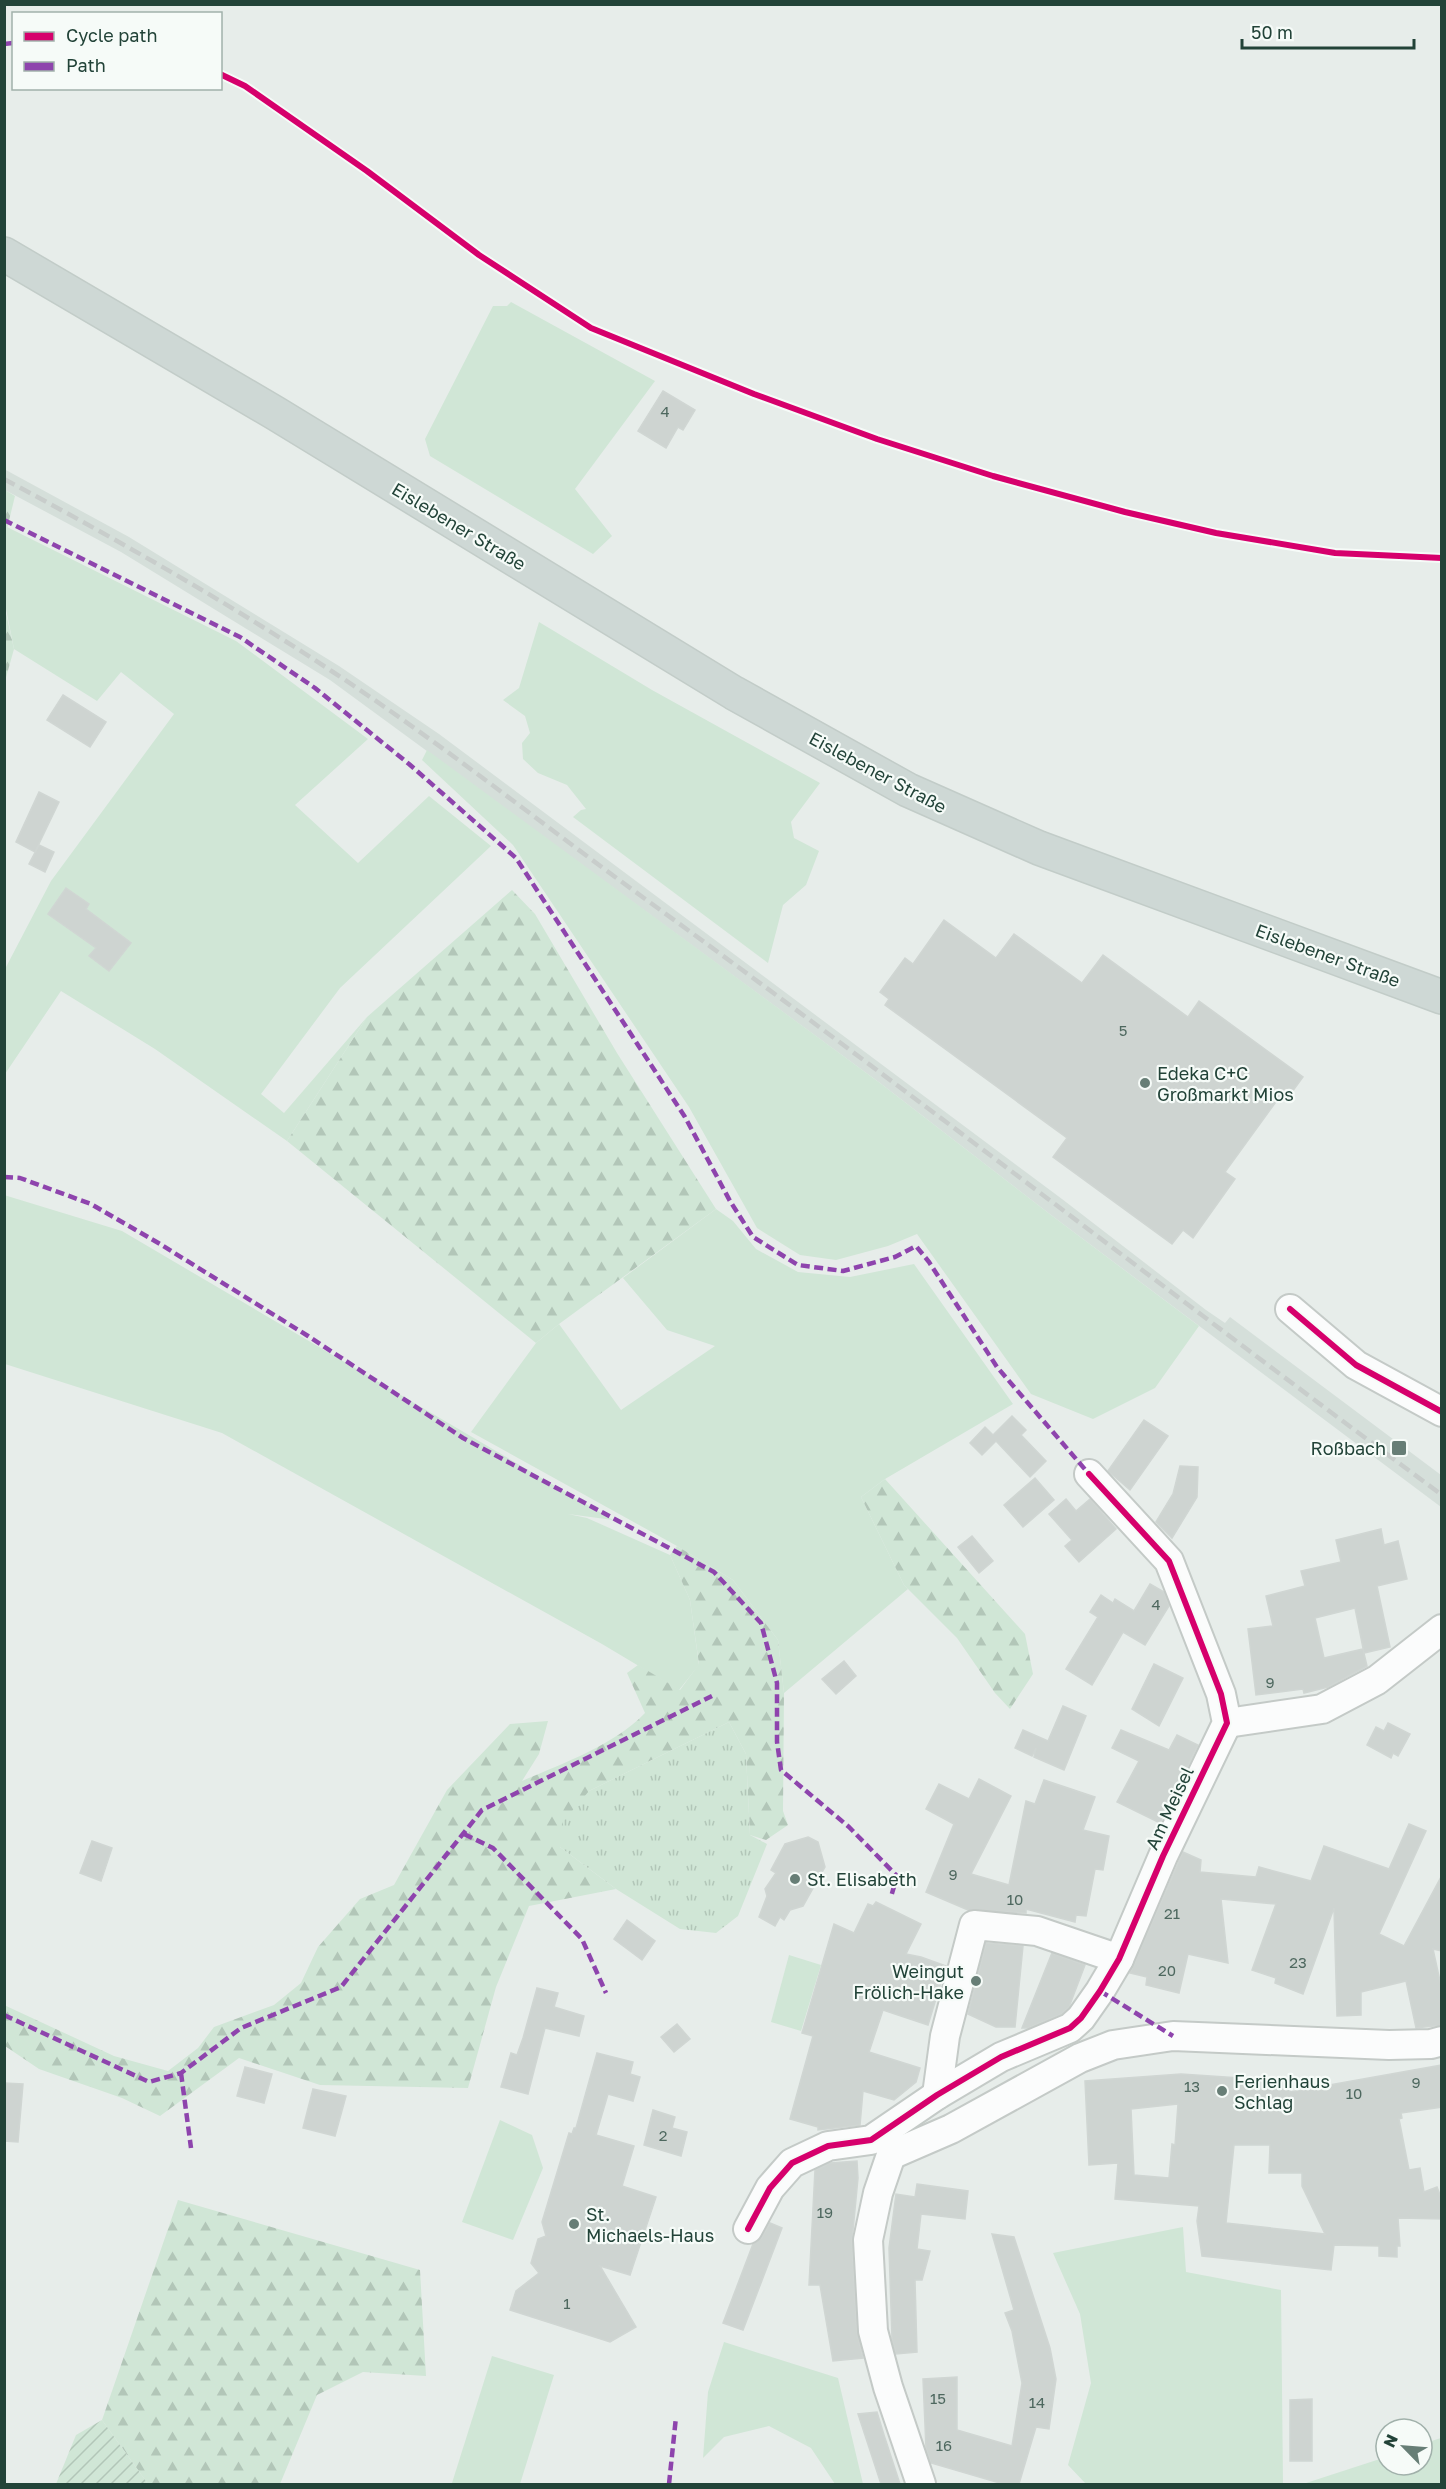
<svg xmlns="http://www.w3.org/2000/svg" width="1446" height="2489" font-family="'Golos Text',sans-serif">
<defs>
<pattern id="forest-firs" width="22" height="20" patternUnits="userSpaceOnUse" patternTransform="scale(1.5)"><rect width="22" height="20" fill="#d0e6d6"/><path d="M5 1l3.5 6h-7zM16 11l3.5 6h-7z" fill="#b2c6b8"/></pattern>
<pattern id="park-tufts" width="24" height="20" patternUnits="userSpaceOnUse" patternTransform="scale(1.5)"><rect width="24" height="20" fill="#d0e6d6"/><path d="M3 7l-1-3M5 7V3M7 7l1-3M15 17l-1-3M17 17v-4M19 17l1-3" fill="none" stroke="#b2c6b8"/></pattern>
<pattern id="garden-furrows" width="10" height="10" patternUnits="userSpaceOnUse" patternTransform="scale(1.5)"><rect width="10" height="10" fill="#d0e6d6"/><path d="M-1 1l2-2M0 10L10 0M9 11l2-2" fill="none" stroke="#b2c6b8"/></pattern>
</defs>
<rect width="100%" height="100%" fill="#e7edea"/>
<path fill="#d5dfda" d="M 4,469 L 129,537 L 339,666 L 439,734 L 1062,1199 L 1206,1310 L 1225,1323 L 1230,1317 L 1441,1475 L 1441,1507 L 1051,1215 L 880,1083 L 330,680 L 121,552 L 5,490 Z"/>
<g fill="#d0e6d6">
<path d="M 511,302 L 655,381 L 575,489 L 612,536 L 593,554 L 430,456 L 425,439 L 493,306 L 507,306 Z"/>
<path d="M 7,527 L 236,641 L 368,739 L 295,805 L 358,863 L 429,796 L 491,846 L 340,988 L 261,1094 L 284,1113 L 367,1017 L 287,1141 L 155,1049 L 61,991 L 5,1074 L 5,969 L 51,881 L 174,714 L 121,672 L 97,701 L 14,649 L 5,604 L 4,537 Z"/>
<path d="M 539,622 L 652,690 L 820,783 L 791,822 L 794,838 L 819,851 L 806,885 L 783,905 L 768,963 L 573,817 L 581,810 L 586,809 L 567,785 L 538,773 L 523,759 L 522,743 L 530,733 L 525,716 L 503,700 L 519,688 Z"/>
<path d="M 427,750 L 880,1083 L 1051,1215 L 1199,1326 L 1155,1388 L 1093,1419 L 1031,1394 L 917,1234 L 888,1246 L 836,1260 L 800,1255 L 757,1228 L 689,1107 L 513,845 L 422,760 Z"/>
<path d="M 4,1195 L 122,1231 L 613,1520 L 568,1514 L 587,1518 L 670,1555 L 690,1600 L 699,1665 L 679,1690 L 602,1644 L 222,1433 L 5,1364 Z"/>
<path d="M 716,1209 L 733,1221 L 756,1249 L 798,1272 L 850,1277 L 914,1264 L 1013,1404 L 885,1479 L 861,1497 L 904,1585 L 908,1589 L 784,1693 L 778,1640 L 733,1580 L 677,1546 L 471,1432 L 536,1343 L 559,1324 L 621,1410 L 715,1346 L 667,1330 L 623,1278 Z"/>
<path d="M 789,1955 L 821,1965 L 801,2031 L 771,2022 Z"/>
<path d="M 500,2120 L 532,2135 L 543,2168 L 513,2240 L 462,2222 Z"/>
<path d="M 1183,2227 L 1186,2272 L 1281,2290 L 1283,2484 L 1086,2484 L 1068,2465 L 1091,2383 L 1080,2314 L 1053,2253 Z"/>
<path d="M 724,2342 L 838,2378 L 863,2484 L 835,2484 L 811,2448 L 769,2426 L 724,2437 L 703,2458 L 708,2392 Z"/>
<path d="M 492,2356 L 554,2375 L 520,2484 L 457,2484 L 452,2483 Z"/>
<path d="M 1441,2438 L 1441,2484 L 1303,2484 L 1386,2457 L 1386,2465 L 1422,2465 L 1422,2444 Z"/>
</g>
<g fill="url(#forest-firs)">
<path d="M 5,490 L 15,496 L 5,537 Z"/>
<path d="M 4,604 L 14,649 L 5,681 L 4,681 Z"/>
<path d="M 512,890 L 535,914 L 617,1053 L 716,1209 L 559,1324 L 536,1343 L 287,1141 L 367,1017 Z"/>
<path d="M 885,1479 L 1025,1634 L 1033,1674 L 1010,1709 L 995,1693 L 957,1638 L 904,1585 L 861,1497 Z"/>
<path d="M 677,1546 L 733,1580 L 778,1640 L 784,1693 L 783,1811 L 788,1825 L 766,1840 L 750,1835 L 746,1754 L 729,1722 L 589,1791 L 560,1847 L 616,1889 L 529,1906 L 496,1987 L 468,2088 L 320,2085 L 239,2058 L 160,2116 L 122,2098 L 39,2069 L 5,2046 L 4,2005 L 114,2056 L 168,2071 L 198,2048 L 214,2027 L 274,2005 L 301,1983 L 318,1947 L 360,1899 L 394,1885 L 447,1790 L 510,1724 L 548,1721 L 539,1754 L 522,1781 C 563,1763 613,1746 645,1713 L 627,1673 L 638,1665 L 680,1690 L 699,1664 L 690,1600 L 670,1555 Z"/>
<path d="M 178,2200 L 420,2270 L 426,2376 L 363,2372 L 317,2395 L 280,2484 L 148,2484 L 102,2420 Z"/>
</g>
<path fill="url(#park-tufts)" d="M 729,1722 L 746,1754 L 750,1835 L 767,1844 L 738,1916 L 716,1933 L 680,1929 L 616,1889 L 560,1847 L 562,1823 L 589,1791 Z"/>
<path fill="url(#garden-furrows)" d="M 102,2420 L 148,2484 L 56,2484 L 76,2435 Z"/>
<g fill="#ced4d1" stroke="#d0d6d3" stroke-width="1.5" fill-rule="evenodd">
<path d="M 663,391 L 695,410 L 683,430 L 678,427 L 666,448 L 638,431 Z"/>
<path d="M 63,695 L 106,722 L 90,747 L 47,720 Z"/>
<path d="M 39,792 L 59,802 L 35,852 L 16,842 Z"/>
<path d="M 39,845 L 54,852 L 45,872 L 29,864 Z"/>
<path d="M 66,888 L 89,904 L 86,909 L 131,943 L 109,971 L 89,956 L 96,948 L 48,914 Z"/>
<path d="M 944,920 L 996,958 L 1014,934 L 1082,983 L 1103,955 L 1188,1017 L 1199,1001 L 1303,1077 L 1292,1092 L 1286,1088 L 1225,1172 L 1235,1179 L 1193,1238 L 1183,1230 L 1172,1244 L 1053,1157 L 1067,1138 L 885,1005 L 889,999 L 880,992 L 905,958 L 913,964 Z"/>
<path d="M 1012,1416 L 1026,1430 L 1021,1435 L 1046,1461 L 1030,1477 L 996,1441 L 982,1455 L 970,1443 L 985,1427 L 993,1435 Z"/>
<path d="M 1144,1420 L 1168,1436 L 1130,1490 L 1108,1471 Z"/>
<path d="M 1180,1466 L 1198,1467 L 1197,1497 L 1172,1538 L 1156,1522 L 1173,1494 Z"/>
<path d="M 1035,1478 L 1054,1500 L 1023,1527 L 1004,1505 Z"/>
<path d="M 1066,1499 L 1076,1511 L 1090,1499 L 1116,1529 L 1079,1562 L 1065,1546 L 1072,1540 L 1049,1514 Z"/>
<path d="M 1381,1529 L 1384,1545 L 1398,1541 L 1407,1579 L 1377,1586 L 1390,1647 L 1364,1653 L 1355,1608 L 1315,1618 L 1324,1658 L 1363,1649 L 1367,1666 L 1328,1687 L 1304,1693 L 1303,1689 L 1256,1695 L 1248,1629 L 1273,1626 L 1266,1596 L 1305,1586 L 1301,1571 L 1341,1562 L 1336,1540 Z"/>
<path d="M 972,1536 L 993,1561 L 979,1573 L 958,1547 Z"/>
<path d="M 1150,1584 L 1164,1592 L 1169,1606 L 1145,1645 L 1123,1632 L 1092,1685 L 1066,1669 L 1098,1617 L 1090,1612 L 1101,1595 L 1113,1603 L 1115,1599 L 1134,1611 Z"/>
<path d="M 844,1661 L 856,1676 L 836,1694 L 822,1679 Z"/>
<path d="M 1154,1664 L 1183,1678 L 1159,1726 L 1132,1709 Z"/>
<path d="M 1063,1706 L 1086,1716 L 1064,1770 L 1034,1757 L 1036,1748 L 1032,1756 L 1015,1748 L 1023,1730 L 1048,1741 Z"/>
<path d="M 1388,1723 L 1410,1734 L 1398,1756 L 1393,1753 L 1391,1758 L 1367,1745 L 1376,1727 L 1384,1731 Z"/>
<path d="M 1121,1730 L 1169,1750 L 1177,1735 L 1198,1745 L 1160,1823 L 1117,1802 L 1139,1761 L 1112,1748 Z"/>
<path d="M 979,1779 L 1011,1796 L 971,1874 L 1009,1885 L 1026,1801 L 1035,1804 L 1044,1780 L 1095,1797 L 1083,1830 L 1109,1836 L 1103,1870 L 1095,1869 L 1086,1916 L 1076,1915 L 1075,1922 L 1026,1909 L 1026,1913 L 968,1910 L 926,1892 L 954,1824 L 926,1809 L 939,1784 L 969,1799 Z"/>
<path d="M 1409,1824 L 1426,1831 L 1379,1934 L 1404,1946 L 1442,1875 L 1442,1951 L 1433,1949 L 1442,1990 L 1442,2025 L 1416,2028 L 1406,1981 L 1361,1992 L 1361,2015 L 1337,2016 L 1334,1908 L 1303,1994 L 1275,1983 L 1276,1978 L 1252,1970 L 1276,1904 L 1221,1899 L 1228,1963 L 1188,1954 L 1179,1993 L 1146,1985 L 1147,1977 L 1130,1973 L 1183,1852 L 1201,1860 L 1200,1872 L 1256,1877 L 1259,1867 L 1311,1881 L 1324,1846 L 1389,1869 Z"/>
<path d="M 808,1837 L 818,1842 L 825,1867 L 803,1906 L 790,1910 L 784,1920 L 780,1917 L 775,1926 L 759,1917 L 767,1896 L 765,1889 L 776,1873 L 771,1870 L 785,1844 Z"/>
<path d="M 92,1841 L 112,1848 L 101,1881 L 80,1873 Z"/>
<path d="M 876,1902 L 921,1924 L 906,1954 L 921,1957 L 946,1966 L 928,2025 L 883,2010 L 869,2052 L 920,2068 L 916,2082 L 894,2100 L 863,2091 L 860,2125 L 818,2130 L 818,2127 L 790,2119 L 813,2036 L 802,2033 L 834,1924 L 854,1933 L 868,1904 L 873,1906 Z"/>
<path d="M 627,1920 L 655,1941 L 642,1960 L 614,1939 Z"/>
<path d="M 986,1943 L 1023,1946 L 1015,2027 L 996,2027 L 968,2014 Z"/>
<path d="M 1052,1953 L 1085,1965 L 1069,2007 L 1061,2014 L 1028,2028 L 1022,2028 Z"/>
<path d="M 537,1988 L 558,1993 L 554,2007 L 584,2016 L 579,2036 L 545,2028 L 528,2094 L 501,2087 L 511,2053 L 517,2055 L 523,2038 Z"/>
<path d="M 677,2024 L 690,2039 L 674,2052 L 661,2037 Z"/>
<path d="M 597,2053 L 633,2062 L 630,2074 L 640,2077 L 633,2101 L 608,2094 L 596,2135 L 634,2146 L 622,2186 L 656,2197 L 630,2275 L 600,2266 L 636,2327 L 610,2342 L 510,2310 L 516,2291 L 539,2273 L 531,2263 L 538,2239 L 546,2236 L 542,2222 L 569,2133 L 572,2134 L 574,2128 L 576,2128 Z"/>
<path d="M 1442,2065 L 1442,2107 L 1401,2113 L 1402,2118 L 1399,2119 L 1409,2170 L 1420,2168 L 1424,2192 L 1437,2187 L 1442,2200 L 1442,2219 L 1398,2218 L 1400,2246 L 1397,2246 L 1397,2257 L 1379,2256 L 1379,2246 L 1334,2245 L 1331,2270 L 1202,2256 L 1197,2221 L 1199,2206 L 1115,2199 L 1118,2163 L 1089,2165 L 1085,2081 L 1181,2074 L 1240,2078 L 1240,2080 L 1288,2080 L 1290,2092 ZM 1178,2104 L 1175,2145 L 1172,2144 L 1169,2178 L 1134,2175 L 1131,2109 ZM 1234,2145 L 1270,2145 L 1269,2173 L 1302,2173 L 1302,2186 L 1325,2234 L 1226,2223 Z"/>
<path d="M 245,2067 L 272,2074 L 264,2103 L 237,2096 Z"/>
<path d="M 4,2083 L 23,2084 L 18,2142 L 4,2141 Z"/>
<path d="M 313,2089 L 346,2096 L 335,2136 L 303,2128 Z"/>
<path d="M 653,2110 L 675,2117 L 672,2128 L 687,2132 L 681,2156 L 644,2145 Z"/>
<path d="M 857,2161 L 858,2178 L 852,2241 L 857,2332 L 863,2358 L 833,2361 L 820,2285 L 809,2285 L 815,2170 L 830,2163 Z"/>
<path d="M 917,2184 L 968,2191 L 965,2219 L 921,2214 L 917,2249 L 930,2251 L 922,2280 L 915,2280 L 917,2352 L 896,2354 L 892,2339 L 889,2248 L 896,2194 L 915,2197 Z"/>
<path d="M 770,2223 L 782,2228 L 743,2330 L 723,2323 L 753,2244 L 762,2237 Z"/>
<path d="M 992,2234 L 1014,2237 L 1050,2348 L 1056,2379 L 1049,2429 L 1036,2427 L 1019,2484 L 1003,2484 L 931,2463 L 926,2448 L 923,2379 L 957,2377 L 957,2430 L 1012,2446 L 1022,2383 L 1012,2331 L 1005,2313 L 1014,2310 Z"/>
<path d="M 1312,2399 L 1312,2461 L 1290,2461 L 1290,2400 Z"/>
<path d="M 877,2412 L 884,2435 L 900,2484 L 881,2484 L 858,2414 Z"/>
</g>
<g fill="none" stroke-linecap="round" stroke-linejoin="round">
<defs>
<g id="minor">
<path d="M 1290,1309 L 1356,1365 L 1442,1412"/>
<path d="M 1227,1723 L 1322,1709 L 1377,1680 L 1442,1629"/>
<path d="M 937,2095 L 945,2036 L 974,1925 L 1037,1931 L 1119,1959"/>
<path d="M 891,2155 L 951,2129 L 1080,2058 L 1113,2045 L 1173,2036 L 1389,2045 L 1431,2044 L 1442,2041"/>
<path d="M 891,2155 L 878,2193 L 868,2240 L 873,2331 L 888,2387 L 921,2484"/>
<path d="M 748,2229 L 770,2188 L 792,2163 L 828,2146 L 871,2140 L 937,2095 L 1001,2057 L 1070,2028 L 1081,2018 L 1100,1991 L 1119,1959 L 1163,1856 L 1227,1723 L 1221,1694 L 1169,1561 L 1089,1474"/>
</g>
<path id="major" d="M 4,254 L 275,413 L 734,693 L 908,790 L 1039,848 L 1442,997"/>
</defs>
<use href="#minor" stroke="#c4cac7" stroke-width="32"/>
<use href="#major" stroke="#c2ccc8" stroke-width="36"/>
<use href="#minor" stroke="#fbfcfc" stroke-width="28"/>
<use href="#major" stroke="#ced8d5" stroke-width="33"/>
<path stroke="#c8cdcb" stroke-width="4.5" stroke-dasharray="12 6" stroke-linecap="butt" d="M 4,479 C 116,539 227,602 333,672 C 441,743 543,825 648,901 C 915,1095 1176,1298 1442,1495"/>
<g stroke="#8e44ad" stroke-width="4.5" stroke-dasharray="9 4.5" stroke-linecap="butt">
<path d="M 4,44 L 14,43"/>
<path d="M 4,520 L 240,637 L 315,688 L 409,764 L 516,858 L 685,1117 L 730,1201 L 753,1237 L 798,1265 L 843,1271 L 895,1257 L 916,1246 L 929,1262 L 997,1367 L 1089,1474"/>
<path d="M 4,1177 L 20,1178 L 91,1204 L 160,1244 L 308,1336 L 463,1438 L 714,1572 L 761,1623 L 777,1683 L 777,1742 L 781,1770 L 849,1827 L 897,1876 L 891,1897"/>
<path d="M 464,1834 L 493,1848 L 582,1939 L 606,1993"/>
<path d="M 1100,1991 L 1173,2036"/>
<path d="M 4,2015 L 149,2082 L 181,2073 L 241,2028 L 341,1987 L 482,1810 L 712,1696"/>
<path d="M 181,2073 L 191,2148"/>
<path d="M 669,2484 L 676,2417"/>
</g>
<defs>
<g id="cycleway">
<path d="M 220,74 L 245,86 L 367,171 L 479,255 L 591,328 L 754,394 L 877,439 L 993,476 L 1125,512 L 1216,533 L 1335,553 L 1442,558"/>
<path d="M 1290,1309 L 1356,1365 L 1442,1412"/>
<path d="M 748,2229 L 770,2188 L 792,2163 L 828,2146 L 871,2140 L 937,2095 L 1001,2057 L 1070,2028 L 1081,2018 L 1100,1991 L 1119,1959 L 1163,1856 L 1227,1723 L 1221,1694 L 1169,1561 L 1089,1474"/>
</g>
</defs>
<use href="#cycleway" stroke="#f6fbf8" stroke-width="10"/>
<use href="#cycleway" stroke="#d6006c" stroke-width="6"/>
</g>
<g fill="#677e76" stroke="#f6fbf8" stroke-width="2">
<circle cx="1145" cy="1083" r="6"/>
<rect x="1391" y="1440" width="16" height="16" rx="3"/>
<circle cx="795" cy="1879" r="6"/>
<circle cx="976" cy="1981" r="6"/>
<circle cx="1222" cy="2091" r="6"/>
<circle cx="574" cy="2224" r="6"/>
</g>
<g text-anchor="middle" dominant-baseline="central" stroke-width="4.5" stroke-linejoin="round" paint-order="stroke">
<g font-size="15" fill="#4e685f">
<text x="665" y="411">4</text>
<text x="1123" y="1030">5</text>
<text x="1156" y="1604">4</text>
<text x="1270" y="1682">9</text>
<text x="953" y="1874">9</text>
<text x="1015" y="1899">10</text>
<text x="1172" y="1913">21</text>
<text x="1298" y="1962">23</text>
<text x="1167" y="1970">20</text>
<text x="1416" y="2082">9</text>
<text x="1192" y="2086">13</text>
<text x="1354" y="2093">10</text>
<text x="663" y="2135">2</text>
<text x="825" y="2212">19</text>
<text x="567" y="2303">1</text>
<text x="938" y="2398">15</text>
<text x="1037" y="2402">14</text>
<text x="944" y="2445">16</text>
</g>
<g font-size="18" fill="#224338" stroke="#f6fbf8">
<text transform="translate(459 526) rotate(31)">Eislebener Straße</text>
<text transform="translate(878 772) rotate(28)">Eislebener Straße</text>
<text transform="translate(1328 955) rotate(20)">Eislebener Straße</text>
<text transform="translate(1169 1808) rotate(-65)">Am Meisel</text>
</g>
<g font-size="18" fill="#224338" stroke="#f6fbf8" text-anchor="start">
<text x="1157" y="1073">Edeka C+C<tspan x="1157" dy="21">Großmarkt Mios</tspan></text>
<text x="1386" y="1448" text-anchor="end">Roßbach</text>
<text x="807" y="1879">St. Elisabeth</text>
<text x="964" y="1971" text-anchor="end">Weingut<tspan x="964" dy="21">Frölich-Hake</tspan></text>
<text x="1234" y="2081">Ferienhaus<tspan x="1234" dy="21">Schlag</tspan></text>
<text x="586" y="2214">St.<tspan x="586" dy="21">Michaels-Haus</tspan></text>
</g>
</g>
<rect width="1446" height="2489" fill="none" stroke="#224338" stroke-width="12"/>
<rect x="12" y="12" width="210" height="78" fill="#f6fbf8" stroke="#a1b1ab" stroke-width="1.5"/>
<rect x="24" y="32" width="30" height="9" fill="#d6006c" stroke="#a1b1ab" stroke-width="1.5"/>
<text x="66" y="42" font-size="18" fill="#224338">Cycle path</text>
<rect x="24" y="62" width="30" height="9" fill="#8e44ad" stroke="#a1b1ab" stroke-width="1.5"/>
<text x="66" y="72" font-size="18" fill="#224338">Path</text>
<g transform="translate(1404 2447) rotate(295)"><circle r="28" fill="#f6fbf8" stroke="#a1b1ab" stroke-width="1.5"/>
<path d="M0-4.5L10 22L0 15L-10 22Z" fill="#677e76"/>
<text y="-9" font-size="16" font-weight="bold" text-anchor="middle" fill="#224338">N</text>
</g>
<path d="M1242 39v9h172v-9" fill="none" stroke="#224338" stroke-width="3"/>
<text x="1251" y="39" font-size="18" fill="#224338" stroke="#f6fbf8" stroke-width="4.5" paint-order="stroke">50 m</text>
</svg>
